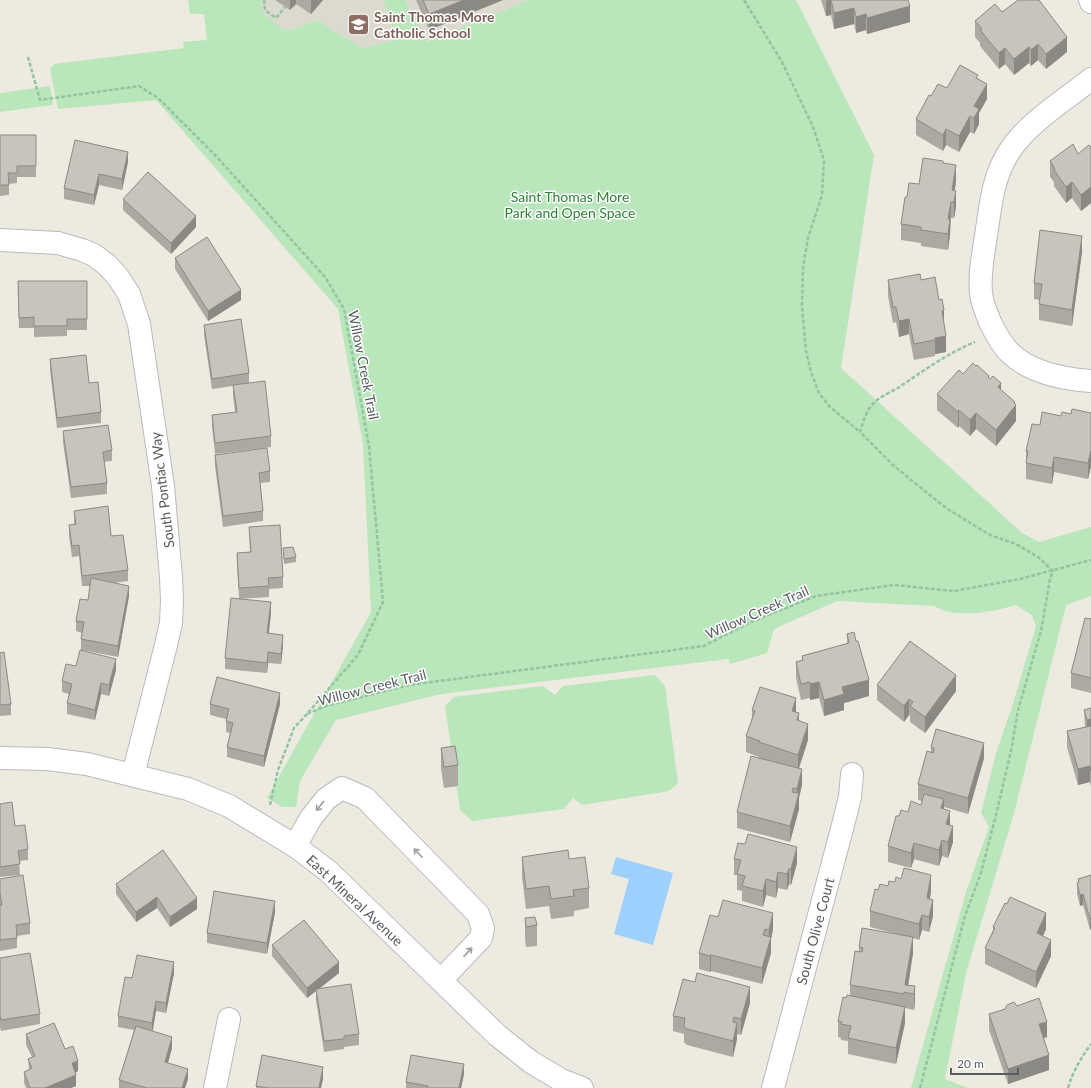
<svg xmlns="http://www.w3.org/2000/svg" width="1091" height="1088" font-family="Lato,sans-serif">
<rect width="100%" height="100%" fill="#edeadf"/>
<g fill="#dcd9ce">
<path d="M 261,0 L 383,0 L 396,41 L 362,48 L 317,20 L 290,30 L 283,29 L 263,13 Z"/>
<path d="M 405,0 L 528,0 L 425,42 Z"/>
</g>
<g fill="#b9e6bb">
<path d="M 188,0 L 261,0 L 263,13 L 283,29 L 290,30 L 317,20 L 362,48 L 396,40 L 383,0 L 405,0 L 426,42 L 528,0 L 796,0 L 874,155 L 841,368 L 1022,533 L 1039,542 L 1091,527 L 1091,596 L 1066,605 L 1014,813 L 966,973 L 945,1079 L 968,1088 L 911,1088 L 966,892 L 989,827 L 981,813 L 996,753 L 1013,704 L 1036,626 L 1032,615 L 1016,605 C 994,611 972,616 949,612 C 944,611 939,608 934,606 L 837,601 L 774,629 L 767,653 L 730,664 L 728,659 L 441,694 L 336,720 L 300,781 L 296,807 L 282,807 L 267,798 L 371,612 L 363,444 L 338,309 L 156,100 L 58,109 L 50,69 L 54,64 L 184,48 L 183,42 L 207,40 L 204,14 L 190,14 Z"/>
<path d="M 50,86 L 53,105 L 0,112 L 0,93 Z"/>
<path d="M 655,675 L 665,686 L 678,783 L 669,791 L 582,805 L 573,798 L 564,809 L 472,821 L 460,810 L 445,706 L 454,697 L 543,686 L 555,695 L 563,686 Z"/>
</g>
<path fill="#9dd0ff" d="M 616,857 L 673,873 L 653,945 L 614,934 L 629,879 L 611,874 Z"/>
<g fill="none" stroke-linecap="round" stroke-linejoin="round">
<defs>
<g id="minor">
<path d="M 1090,0 L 1091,2"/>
<path d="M 1091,79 C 1065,100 1029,122 1011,149 C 994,173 991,201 987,229 C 984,250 979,272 981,293 C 982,304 987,315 991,324 C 996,334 1002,345 1009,352 C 1030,373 1063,379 1091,381"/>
<path d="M 0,240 L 58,243 L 82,250 L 94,255 L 107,265 L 118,277 L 129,294 L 139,324 L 163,486 L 171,577 L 172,601 L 171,623 L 166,645 L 133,775"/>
<path d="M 0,758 L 47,759 L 87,764 L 188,789 L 229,806 L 295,846 L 328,871 L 497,1035 L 531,1062 L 561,1080 L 582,1088"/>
<path d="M 295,846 L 311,818 L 326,799 L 342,788 L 365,798 L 478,914 L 483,928 L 481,938 L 441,980"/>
<path d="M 215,1088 L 229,1019"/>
<path d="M 773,1088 L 843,825 L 850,797 L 852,774"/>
</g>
</defs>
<use href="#minor" stroke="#b7babf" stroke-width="24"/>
<g stroke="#91c5a2" stroke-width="2.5" stroke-dasharray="4 2" stroke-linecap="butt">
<path d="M 264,0 L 265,10 L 276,18 L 285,7"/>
<path d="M 744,0 L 782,62 L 813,127 L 824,160 L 822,195 L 808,238 L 803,267 L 802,307 L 806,351 L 811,372 L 819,393 L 829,406 L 860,432"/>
<path d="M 28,57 L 40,100 L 139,86 L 158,98 L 216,156 L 325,277 L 344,309 L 369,446 L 383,602 L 358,655 L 307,714 L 326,706 L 409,685 L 704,646 L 751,622 L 816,596 L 894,585 L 954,591 L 1020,579 L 1091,560"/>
<path d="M 270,805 L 278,770 L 294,728 L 307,714"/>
<path d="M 920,1088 L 965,916 L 981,873 L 996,815 L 1011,751 L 1018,710 L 1041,631 L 1050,579 L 1053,571 L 1038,557 L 1016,544 L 990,535 L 946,508 L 894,466 L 860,432 C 863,422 867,408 875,402 C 881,396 891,392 898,388 C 923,371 948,353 975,342"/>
<path d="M 1068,1088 C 1073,1071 1081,1058 1091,1044"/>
</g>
<use href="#minor" stroke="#fff" stroke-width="22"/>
</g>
<g fill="#aba9a2">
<path d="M 275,0 L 323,0 L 311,14 L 296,4 L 290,10 Z"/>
<path d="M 416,0 L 503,0 L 429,30 Z"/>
<path d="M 821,0 L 908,0 L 910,22 L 867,34 L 866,30 L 856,33 L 854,24 L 834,29 L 831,15 L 826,16 Z"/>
<path d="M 1002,12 L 1067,52 L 1046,69 L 1038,60 L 1031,66 L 1029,63 L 1014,75 L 1005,64 L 999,69 L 980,46 L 980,43 L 975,37 L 975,21 Z"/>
<path d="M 978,78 L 987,99 L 979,113 L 979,124 L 974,134 L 970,132 L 959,152 L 946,145 L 943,151 L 916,135 L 916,119 L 931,96 L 947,88 Z"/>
<path d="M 0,135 L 36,135 L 36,177 L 17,177 L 17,183 L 9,184 L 9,195 L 0,196 Z"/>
<path d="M 1091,147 L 1091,203 L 1081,211 L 1072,198 L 1066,203 L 1054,186 L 1054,182 L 1050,177 L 1050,161 L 1078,154 Z"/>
<path d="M 128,162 L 122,190 L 99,185 L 94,205 L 64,199 L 64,188 Z"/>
<path d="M 943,163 L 956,181 L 955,190 L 956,207 L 954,218 L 951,218 L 950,235 L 948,250 L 921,246 L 921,243 L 901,240 L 901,224 L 907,197 L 919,184 Z"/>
<path d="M 123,199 L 196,227 L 171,254 L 123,210 Z"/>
<path d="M 1082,252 L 1072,326 L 1039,320 L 1039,304 L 1040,300 L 1034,299 L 1034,283 Z"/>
<path d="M 175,258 L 241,300 L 208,321 L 175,269 Z"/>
<path d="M 888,280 L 921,280 L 944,326 L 946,352 L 935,354 L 935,356 L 914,360 L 909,334 L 899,337 L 896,322 L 893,323 L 888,296 Z"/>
<path d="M 18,281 L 87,281 L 87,330 L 67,330 L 67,336 L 34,337 L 34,328 L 19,328 Z"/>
<path d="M 204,325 L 249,373 L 249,383 L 271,436 L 271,447 L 215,454 L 212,426 L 212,415 L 235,412 L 233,396 L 233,386 L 212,389 L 204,335 Z"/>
<path d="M 50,359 L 89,383 L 101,412 L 101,423 L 57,428 L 50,370 Z"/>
<path d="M 963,374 L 989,379 L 1015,403 L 1016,421 L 996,446 L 976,429 L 970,436 L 959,426 L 958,428 L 937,410 L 937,394 Z"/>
<path d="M 1091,413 L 1091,466 L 1088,479 L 1054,472 L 1052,484 L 1026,479 L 1026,451 L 1040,425 L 1061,416 L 1071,414 Z"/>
<path d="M 63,431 L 112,450 L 112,461 L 104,462 L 107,483 L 107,494 L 71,498 L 63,442 Z"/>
<path d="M 215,455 L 270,471 L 270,482 L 260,483 L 263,511 L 263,521 L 223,527 L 215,466 Z"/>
<path d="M 74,511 L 111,536 L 128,570 L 128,581 L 114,583 L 129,596 L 118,657 L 81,650 L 81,639 L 82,633 L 76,631 L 76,621 L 88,600 L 90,586 L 82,586 L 79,556 L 72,557 L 69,536 L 69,525 L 74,525 Z"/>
<path d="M 249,527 L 283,577 L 283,588 L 269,589 L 269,597 L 239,599 L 237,563 L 237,553 L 250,552 Z"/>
<path d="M 283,548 L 296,557 L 296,562 L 284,564 L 283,553 Z"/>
<path d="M 271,613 L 269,634 L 283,646 L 281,664 L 268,663 L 267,673 L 225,669 L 225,658 Z"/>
<path d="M 1091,618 L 1091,693 L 1071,688 L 1071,673 Z"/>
<path d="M 847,634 L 869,696 L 844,703 L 844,710 L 824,716 L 819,698 L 810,700 L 810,698 L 801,700 L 796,678 L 796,662 L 802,660 L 802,656 L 847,644 Z"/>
<path d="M 0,653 L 11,704 L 11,715 L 0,716 Z"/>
<path d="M 76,666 L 116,670 L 109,696 L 101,694 L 95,720 L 67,714 L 67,703 L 69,694 L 62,692 L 62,681 Z"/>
<path d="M 877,685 L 956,691 L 925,733 L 910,722 L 910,716 L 909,715 L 904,722 L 877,700 Z"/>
<path d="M 210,704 L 280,704 L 264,767 L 227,757 L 227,747 L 230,733 L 226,732 L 226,719 L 210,715 Z"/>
<path d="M 1091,708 L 1091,787 L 1090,782 L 1078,785 L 1067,747 L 1067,731 L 1085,727 L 1084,710 Z"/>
<path d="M 752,710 L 796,712 L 799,721 L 808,740 L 799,768 L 802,785 L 799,798 L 799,809 L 790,842 L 737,828 L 737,812 L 759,758 L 759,757 L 746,752 L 746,736 L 752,718 Z"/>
<path d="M 931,747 L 984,758 L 968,814 L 944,807 L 944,809 L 950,825 L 953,842 L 948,858 L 942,856 L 939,866 L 914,859 L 911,868 L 888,862 L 888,846 L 899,816 L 921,805 L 922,801 L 918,800 L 918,784 L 931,752 Z"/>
<path d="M 441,748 L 458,765 L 458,786 L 444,788 L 441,769 Z"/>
<path d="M 0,804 L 15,826 L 28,849 L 28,860 L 19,861 L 20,875 L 0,877 Z"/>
<path d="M 522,857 L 569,859 L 589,888 L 589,908 L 574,911 L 574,916 L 551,919 L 549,906 L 526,909 L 522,877 Z"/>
<path d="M 734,859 L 797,863 L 791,885 L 789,884 L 787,890 L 778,888 L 776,898 L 766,895 L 763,907 L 742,901 L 742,891 L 737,890 L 737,875 L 734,875 Z"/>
<path d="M 1091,875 L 1090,930 L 1083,905 L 1080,906 L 1077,894 L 1077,883 L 1078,882 L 1078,879 Z"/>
<path d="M 0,879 L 30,923 L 30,934 L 17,936 L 17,948 L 0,951 Z"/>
<path d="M 116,884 L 197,909 L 170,927 L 157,908 L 136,922 L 116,894 Z"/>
<path d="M 888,886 L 931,891 L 930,899 L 933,916 L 929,932 L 922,930 L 919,940 L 913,938 L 913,953 L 908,985 L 915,986 L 915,1002 L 914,1010 L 905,1008 L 905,1023 L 896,1064 L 848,1054 L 848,1041 L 841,1040 L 841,1038 L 838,1037 L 838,1021 L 846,998 L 850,996 L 850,985 L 859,952 L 859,947 L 900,935 L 870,927 L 870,911 L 878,890 Z"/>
<path d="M 275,912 L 267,954 L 207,943 L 207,933 Z"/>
<path d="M 718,917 L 773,929 L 771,939 L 771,953 L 762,984 L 711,971 L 710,972 L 699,969 L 699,953 Z"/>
<path d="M 525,918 L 537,925 L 537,946 L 526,947 L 525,939 Z"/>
<path d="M 993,927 L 1046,929 L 1043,936 L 1051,956 L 1036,988 L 985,964 L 985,948 L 993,930 Z"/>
<path d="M 272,945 L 339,973 L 319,989 L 359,1034 L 359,1045 L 344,1047 L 344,1049 L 324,1052 L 316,1000 L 316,991 L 307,998 L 272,956 Z"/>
<path d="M 0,958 L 40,1014 L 40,1024 L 1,1031 L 0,1027 Z"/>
<path d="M 174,973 L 166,1013 L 156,1011 L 153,1031 L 172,1048 L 168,1063 L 188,1079 L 185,1088 L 119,1088 L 119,1080 L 134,1030 L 118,1027 L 118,1016 L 132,978 Z"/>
<path d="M 750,1003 L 741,1035 L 737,1034 L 737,1039 L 733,1057 L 687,1045 L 684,1042 L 684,1034 L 673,1031 L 673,1016 Z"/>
<path d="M 989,1014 L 1047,1037 L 1044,1038 L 1049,1070 L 1008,1084 L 989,1030 Z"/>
<path d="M 26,1034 L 65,1049 L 78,1071 L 75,1073 L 76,1086 L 71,1088 L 26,1088 L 24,1083 L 24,1072 L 29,1070 L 28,1059 L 32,1057 L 26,1045 Z"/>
<path d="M 464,1074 L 461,1088 L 406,1088 L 406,1082 Z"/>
<path d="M 323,1078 L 321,1088 L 256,1088 L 256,1086 Z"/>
</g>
<g fill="#8b8984">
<path d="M 290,0 L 296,0 L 296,4 L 290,10 Z"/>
<path d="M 311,0 L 323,0 L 311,14 Z"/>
<path d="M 464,0 L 503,0 L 429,30 L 429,14 Z"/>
<path d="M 828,0 L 831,0 L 831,15 L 826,16 L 826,1 Z"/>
<path d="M 910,6 L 910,22 L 867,34 L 867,18 Z"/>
<path d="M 854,8 L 854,24 L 834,29 L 834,13 Z"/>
<path d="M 866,14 L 866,30 L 856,33 L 856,17 Z"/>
<path d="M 1067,37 L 1067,52 L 1046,69 L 1046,54 Z"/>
<path d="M 1038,44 L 1038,60 L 1031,66 L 1031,50 Z"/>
<path d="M 1029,47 L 1029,63 L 1014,75 L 1014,59 Z"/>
<path d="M 1005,48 L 1005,64 L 999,69 L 999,53 Z"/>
<path d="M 987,84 L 987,99 L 979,113 L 979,124 L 974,134 L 974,106 Z"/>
<path d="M 970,116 L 970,132 L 959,152 L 959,136 Z"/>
<path d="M 946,129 L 946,145 L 943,151 L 943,135 Z"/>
<path d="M 128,152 L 128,162 L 122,190 L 122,179 Z"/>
<path d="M 956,165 L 956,181 L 953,202 L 952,190 Z"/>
<path d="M 99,174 L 99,185 L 94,205 L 94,195 Z"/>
<path d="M 1072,182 L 1072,198 L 1066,203 L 1066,187 Z"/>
<path d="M 1091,187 L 1091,203 L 1081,211 L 1081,195 Z"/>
<path d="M 956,191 L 956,207 L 954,218 L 954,202 Z"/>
<path d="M 951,202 L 950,235 L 948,250 L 948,219 Z"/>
<path d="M 196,216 L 196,227 L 171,254 L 171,243 Z"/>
<path d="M 1082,236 L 1082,252 L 1072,326 L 1072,310 Z"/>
<path d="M 241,290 L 241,300 L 208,321 L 208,311 Z"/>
<path d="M 944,310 L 944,326 L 942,311 Z"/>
<path d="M 909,319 L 909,334 L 899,337 L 899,321 Z"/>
<path d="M 946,336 L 946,352 L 935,354 L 935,338 Z"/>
<path d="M 1001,383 L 1001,399 L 998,387 Z"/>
<path d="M 1015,402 L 1015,407 L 1016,405 L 1016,421 L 996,446 L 996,430 Z"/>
<path d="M 959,410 L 959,426 L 958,428 L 958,412 Z"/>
<path d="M 976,413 L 976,429 L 970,436 L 970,420 Z"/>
<path d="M 1091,450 L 1091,466 L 1088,479 L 1088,463 Z"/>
<path d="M 1054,457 L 1054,472 L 1052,484 L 1052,468 Z"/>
<path d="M 129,586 L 129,596 L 118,657 L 118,646 Z"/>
<path d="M 271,602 L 271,613 L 267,644 L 267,633 Z"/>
<path d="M 283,635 L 283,646 L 281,664 L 281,654 Z"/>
<path d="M 268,652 L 268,663 L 267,673 L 267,663 Z"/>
<path d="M 116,659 L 116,670 L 109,696 L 109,685 Z"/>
<path d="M 956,675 L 956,691 L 925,733 L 925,717 Z"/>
<path d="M 869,680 L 869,696 L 844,703 L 844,710 L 824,716 L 824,700 L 842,687 Z"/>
<path d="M 819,682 L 819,698 L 810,700 L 810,684 Z"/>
<path d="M 101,683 L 101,694 L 95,720 L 95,710 Z"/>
<path d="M 280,693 L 280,704 L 264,767 L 264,756 Z"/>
<path d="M 796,698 L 796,714 L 792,711 Z"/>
<path d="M 909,699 L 909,715 L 904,722 L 904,706 Z"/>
<path d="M 799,713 L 799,729 L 797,720 Z"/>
<path d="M 1091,719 L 1091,735 L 1087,736 L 1087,720 Z"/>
<path d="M 808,724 L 808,740 L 798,771 L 798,755 Z"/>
<path d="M 984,743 L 984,758 L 968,814 L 968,798 Z"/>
<path d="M 1090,766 L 1090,782 L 1078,785 L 1078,769 Z"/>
<path d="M 802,769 L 802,785 L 799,798 L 799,809 L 790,842 L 790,826 L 797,800 L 797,789 Z"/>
<path d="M 944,799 L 944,815 L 941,808 Z"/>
<path d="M 950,811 L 950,827 L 946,824 Z"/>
<path d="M 953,826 L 953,842 L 948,858 L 948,842 Z"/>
<path d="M 942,840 L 942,856 L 939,866 L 939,850 Z"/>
<path d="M 914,843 L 914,859 L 911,868 L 911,853 Z"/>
<path d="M 797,847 L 797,863 L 791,885 L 791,869 Z"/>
<path d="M 789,869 L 789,884 L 787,890 L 787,874 Z"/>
<path d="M 778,872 L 778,888 L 776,898 L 776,882 Z"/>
<path d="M 931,875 L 931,891 L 927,914 L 927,898 Z"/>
<path d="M 766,879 L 766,895 L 763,907 L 763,891 Z"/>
<path d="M 1083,894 L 1083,905 L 1080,906 L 1080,895 Z"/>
<path d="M 157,897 L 157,908 L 136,922 L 136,912 Z"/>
<path d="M 197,898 L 197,909 L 170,927 L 170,917 Z"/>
<path d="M 933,900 L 933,916 L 929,932 L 929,917 Z"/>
<path d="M 275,901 L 275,912 L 267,954 L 267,943 Z"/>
<path d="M 773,913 L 773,929 L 771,939 L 771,953 L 762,984 L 762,968 L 769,943 L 769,930 Z"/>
<path d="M 1046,913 L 1046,929 L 1037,949 L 1037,933 Z"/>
<path d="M 922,915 L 922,930 L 919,940 L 919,924 Z"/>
<path d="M 1091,918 L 1091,929 L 1090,930 L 1090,919 Z"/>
<path d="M 913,937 L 913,953 L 907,993 L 905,985 Z"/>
<path d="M 1051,940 L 1051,956 L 1036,988 L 1036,972 Z"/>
<path d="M 711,955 L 711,971 L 710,972 L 710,956 Z"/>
<path d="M 174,962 L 174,973 L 166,1013 L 166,1003 Z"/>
<path d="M 339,962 L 339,973 L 316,991 L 316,989 L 316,991 L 307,998 L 307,988 Z"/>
<path d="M 915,986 L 915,1002 L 914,1010 L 914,994 Z"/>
<path d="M 750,987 L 750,1003 L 741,1035 L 741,1019 Z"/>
<path d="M 156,1001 L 156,1011 L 152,1033 L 152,1023 Z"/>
<path d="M 905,1007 L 905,1023 L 896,1064 L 896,1048 Z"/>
<path d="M 1047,1022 L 1047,1037 L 1039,1040 L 1039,1024 Z"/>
<path d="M 737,1023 L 737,1039 L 733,1057 L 733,1041 Z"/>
<path d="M 172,1037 L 172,1048 L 165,1073 L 165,1062 Z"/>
<path d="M 1049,1055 L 1049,1070 L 1008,1084 L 1008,1069 Z"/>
<path d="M 78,1061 L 78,1071 L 72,1074 L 72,1063 Z"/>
<path d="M 464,1064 L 464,1074 L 461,1088 L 459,1088 Z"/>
<path d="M 323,1067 L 323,1078 L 321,1088 L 319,1088 Z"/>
<path d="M 188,1069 L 188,1079 L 185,1088 L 182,1088 Z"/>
<path d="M 76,1075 L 76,1086 L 71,1088 L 45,1088 Z"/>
</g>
<g fill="#c7c4bc" stroke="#8b8984">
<path d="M 423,0 L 464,0 L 429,14 Z"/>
<path d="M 831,0 L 908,0 L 910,6 L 867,18 L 866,14 L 856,17 L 854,8 L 834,13 Z"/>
<path d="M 1018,0 L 1039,0 L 1067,37 L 1046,54 L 1038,44 L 1031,50 L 1029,47 L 1014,59 L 1005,48 L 999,53 L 980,30 L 982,29 L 975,21 L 995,4 L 1002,12 Z"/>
<path d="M 960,65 L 978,75 L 976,78 L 987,84 L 974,106 L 979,109 L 974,118 L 970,116 L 959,136 L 946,129 L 943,135 L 916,119 L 929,95 L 931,96 L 938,84 L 947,88 Z"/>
<path d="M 0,135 L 36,135 L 36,166 L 17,166 L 17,173 L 8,173 L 9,185 L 0,185 Z"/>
<path d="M 75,140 L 128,152 L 122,179 L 99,174 L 94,195 L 64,188 Z"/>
<path d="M 1073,144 L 1078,154 L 1089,145 L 1091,147 L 1091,187 L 1081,195 L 1072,182 L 1066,187 L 1054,170 L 1055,169 L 1050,161 Z"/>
<path d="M 923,158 L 943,161 L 943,163 L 956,165 L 952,190 L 956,191 L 954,202 L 951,202 L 948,219 L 950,219 L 948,234 L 921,230 L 921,227 L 901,224 L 905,197 L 907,197 L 909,183 L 919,184 Z"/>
<path d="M 148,172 L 196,216 L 171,243 L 123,199 Z"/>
<path d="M 1040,230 L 1082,236 L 1072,310 L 1039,304 L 1042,284 L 1034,283 Z"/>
<path d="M 207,237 L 241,290 L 208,311 L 175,258 Z"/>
<path d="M 920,274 L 921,280 L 935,277 L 939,300 L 942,299 L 944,310 L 942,311 L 946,336 L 935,338 L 935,340 L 914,344 L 909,319 L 899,321 L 896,307 L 893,307 L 888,280 Z"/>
<path d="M 18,281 L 87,281 L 87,319 L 67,319 L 67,326 L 34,326 L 34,317 L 19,318 Z"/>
<path d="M 241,319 L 249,373 L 212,379 L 204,325 Z"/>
<path d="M 86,355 L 89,383 L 98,382 L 101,412 L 57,418 L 50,359 Z"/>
<path d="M 973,363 L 976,366 L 977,365 L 989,376 L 988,377 L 990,379 L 993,376 L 1001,383 L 998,387 L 1015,402 L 1014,403 L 1016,405 L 996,430 L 976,413 L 970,420 L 959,410 L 958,412 L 937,394 L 959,370 L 963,374 Z"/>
<path d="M 265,381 L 271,436 L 215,443 L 212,415 L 237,412 L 233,385 Z"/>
<path d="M 1072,409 L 1091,413 L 1091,450 L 1088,463 L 1054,457 L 1052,468 L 1026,463 L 1028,451 L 1026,451 L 1032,424 L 1040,425 L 1042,412 L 1061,416 L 1062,412 L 1071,414 Z"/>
<path d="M 108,425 L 112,450 L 103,452 L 107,483 L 71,487 L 63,431 Z"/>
<path d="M 267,448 L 270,471 L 259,473 L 263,511 L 223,516 L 215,455 Z"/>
<path d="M 108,506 L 111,536 L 123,535 L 128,570 L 82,576 L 79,545 L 72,546 L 69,525 L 76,524 L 74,511 Z"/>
<path d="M 280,525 L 283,577 L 268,578 L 269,586 L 239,588 L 237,553 L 251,552 L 249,527 Z"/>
<path d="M 293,547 L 296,557 L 284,559 L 283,548 Z"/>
<path d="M 91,578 L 129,586 L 118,646 L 81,639 L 84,622 L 76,621 L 80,599 L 88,600 Z"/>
<path d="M 231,598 L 271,602 L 267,633 L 283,635 L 281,654 L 268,652 L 267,663 L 225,658 Z"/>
<path d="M 1085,618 L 1091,619 L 1091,618 L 1091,678 L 1071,673 Z"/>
<path d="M 854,632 L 856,641 L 858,641 L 869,680 L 842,687 L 844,694 L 824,700 L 819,682 L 810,684 L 810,682 L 801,684 L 796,662 L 803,660 L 802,656 L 849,643 L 847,634 Z"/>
<path d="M 910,641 L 956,675 L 925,717 L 910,706 L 913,702 L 909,699 L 904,706 L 877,685 Z"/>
<path d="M 80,650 L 116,659 L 109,685 L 101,683 L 95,710 L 67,703 L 72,684 L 62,681 L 66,664 L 76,666 Z"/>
<path d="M 4,652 L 11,704 L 0,705 L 0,653 Z"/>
<path d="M 217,677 L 280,693 L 264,756 L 227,747 L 233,723 L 226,721 L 229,709 L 210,704 Z"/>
<path d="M 760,687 L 796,698 L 792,711 L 799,713 L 797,720 L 808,724 L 798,755 L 759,742 L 760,741 L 746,736 L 755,711 L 752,710 Z"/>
<path d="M 1091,708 L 1091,719 L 1087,720 L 1084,710 Z"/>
<path d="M 1091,726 L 1091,771 L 1090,766 L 1078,769 L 1067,731 Z"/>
<path d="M 936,729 L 984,743 L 968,798 L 918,784 L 927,751 L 933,753 L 934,748 L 931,747 Z"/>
<path d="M 455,746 L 458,765 L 444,767 L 441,748 Z"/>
<path d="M 751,756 L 802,769 L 797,789 L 793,788 L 792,792 L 799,793 L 790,826 L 737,812 Z"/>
<path d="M 924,794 L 944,799 L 941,808 L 950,811 L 946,824 L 953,826 L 948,842 L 942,840 L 939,850 L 914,843 L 911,853 L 888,846 L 896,816 L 899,816 L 901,810 L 908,812 L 911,801 L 921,805 Z"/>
<path d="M 12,802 L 15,826 L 25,825 L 28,849 L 18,851 L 20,864 L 0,867 L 0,804 Z"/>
<path d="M 748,834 L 797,847 L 791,869 L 789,869 L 787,874 L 778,872 L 776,882 L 766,879 L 763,891 L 742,886 L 745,876 L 737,874 L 741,860 L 734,859 L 738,843 L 745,844 Z"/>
<path d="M 163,850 L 197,898 L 170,917 L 157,897 L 136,912 L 116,884 Z"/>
<path d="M 568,850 L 569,859 L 585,857 L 589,888 L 573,890 L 574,896 L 551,899 L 549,886 L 526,889 L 522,857 Z"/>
<path d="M 904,868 L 931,875 L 927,898 L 933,900 L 929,917 L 922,915 L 919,924 L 870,911 L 875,889 L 878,890 L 880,884 L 888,886 L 889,881 L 895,882 L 896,877 L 901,879 Z"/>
<path d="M 23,875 L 30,923 L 16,925 L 17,938 L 0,940 L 0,905 L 2,905 L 0,893 L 0,879 Z"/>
<path d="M 1091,875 L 1091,918 L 1090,919 L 1083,894 L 1080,895 L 1077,883 L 1079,882 L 1078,879 Z"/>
<path d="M 214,891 L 275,901 L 267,943 L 207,933 Z"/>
<path d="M 1010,897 L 1046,913 L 1037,933 L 1051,940 L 1036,972 L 985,948 L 995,928 L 993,927 L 1005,903 L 1007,904 Z"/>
<path d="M 723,900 L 773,913 L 769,930 L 765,929 L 763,935 L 771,937 L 762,968 L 711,955 L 710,956 L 699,953 L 710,915 L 718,917 Z"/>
<path d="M 535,917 L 537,925 L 526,927 L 525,918 Z"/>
<path d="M 304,920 L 339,962 L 307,988 L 272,945 Z"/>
<path d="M 862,928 L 913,937 L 905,985 L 915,986 L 914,994 L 904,992 L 904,994 L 850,985 L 855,951 L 862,952 L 863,948 L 859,947 Z"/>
<path d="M 30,953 L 40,1014 L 1,1020 L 0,1016 L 0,958 Z"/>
<path d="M 137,955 L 174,962 L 166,1003 L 156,1001 L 152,1023 L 118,1016 L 125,977 L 132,978 Z"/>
<path d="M 697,973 L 750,987 L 741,1019 L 734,1017 L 733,1022 L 737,1023 L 733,1041 L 687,1029 L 684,1026 L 685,1018 L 673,1016 L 683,979 L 695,982 Z"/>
<path d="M 351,984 L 359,1034 L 344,1036 L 344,1039 L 324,1041 L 316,989 Z"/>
<path d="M 847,995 L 905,1007 L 896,1048 L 848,1038 L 851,1026 L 841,1024 L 842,1022 L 838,1021 L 843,997 L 846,998 Z"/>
<path d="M 1039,998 L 1047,1022 L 1039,1024 L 1049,1055 L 1008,1069 L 989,1014 L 1005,1009 L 1007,1005 L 1014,1002 L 1017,1006 Z"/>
<path d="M 54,1023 L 65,1049 L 73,1046 L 78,1061 L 72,1063 L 76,1075 L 45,1088 L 30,1088 L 24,1072 L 32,1068 L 28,1059 L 35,1056 L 26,1034 Z"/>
<path d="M 136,1026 L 172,1037 L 165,1062 L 188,1069 L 182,1088 L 147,1088 L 119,1080 Z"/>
<path d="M 262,1055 L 323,1067 L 319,1088 L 268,1088 L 256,1086 Z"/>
<path d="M 411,1055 L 464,1064 L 459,1088 L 428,1088 L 428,1086 L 406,1082 Z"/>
</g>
<defs><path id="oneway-shaft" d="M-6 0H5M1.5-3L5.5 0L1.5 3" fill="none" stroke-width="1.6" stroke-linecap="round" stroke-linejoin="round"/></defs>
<g stroke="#9b9da0">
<use href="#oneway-shaft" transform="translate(320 806) rotate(129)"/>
<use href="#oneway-shaft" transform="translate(418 853) rotate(-134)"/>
<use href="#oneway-shaft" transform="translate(468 952) rotate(-47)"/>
</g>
<defs>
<symbol id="school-square" viewBox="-11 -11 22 22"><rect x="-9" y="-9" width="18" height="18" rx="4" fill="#8d6e63" stroke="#fff"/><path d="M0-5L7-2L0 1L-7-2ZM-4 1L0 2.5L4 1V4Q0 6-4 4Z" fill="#fff"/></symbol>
</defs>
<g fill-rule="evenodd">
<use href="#school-square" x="346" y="12" width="25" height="25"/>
</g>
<g text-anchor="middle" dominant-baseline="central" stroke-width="3" stroke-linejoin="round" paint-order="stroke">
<g font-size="14" font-weight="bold" fill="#785e54" stroke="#fff" text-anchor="start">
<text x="374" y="16">Saint Thomas More<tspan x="374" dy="16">Catholic School</tspan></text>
</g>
<g font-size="14" fill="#2e8336" stroke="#fff">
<text x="570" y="196">Saint Thomas More<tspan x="570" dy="16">Park and Open Space</tspan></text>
</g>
<g font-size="14" fill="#585c61" stroke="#fff">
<text transform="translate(364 365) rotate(79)">Willow Creek Trail</text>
<text transform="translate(162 490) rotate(-97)">South Pontiac Way</text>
<text transform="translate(757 612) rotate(-24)">Willow Creek Trail</text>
<text transform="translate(372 687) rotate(-14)">Willow Creek Trail</text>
<text transform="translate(355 900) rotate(43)">East Mineral Avenue</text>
<text transform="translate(815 931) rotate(-75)">South Olive Court</text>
</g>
</g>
<path d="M951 1068v6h67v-6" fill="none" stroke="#585c61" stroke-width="2"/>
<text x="957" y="1068" font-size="12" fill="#585c61" stroke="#ffffff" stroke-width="3" paint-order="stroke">20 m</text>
</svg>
